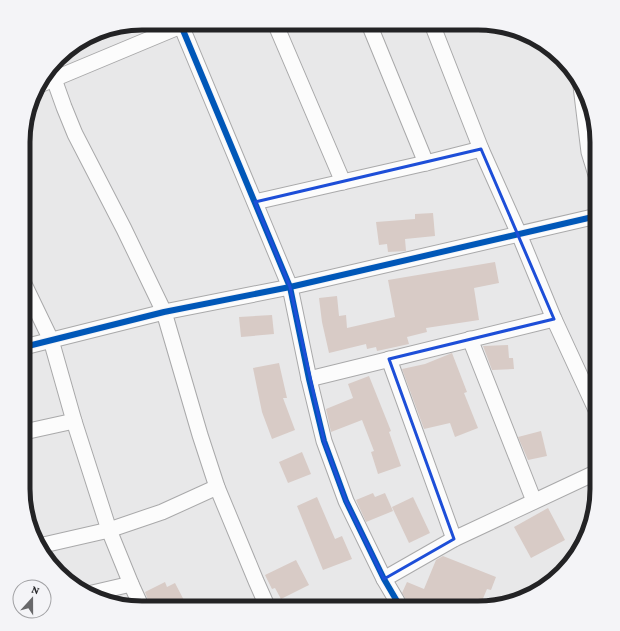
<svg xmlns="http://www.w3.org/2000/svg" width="620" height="631" font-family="'Crimson Pro',serif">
<rect width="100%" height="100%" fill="#e8e8e9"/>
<g fill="#d8cbc6">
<path d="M 433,213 L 435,236 L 405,239 L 406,251 L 388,252 L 387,244 L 379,245 L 376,222 L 415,219 L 415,214 Z"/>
<path d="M 495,262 L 499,283 L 474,288 L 479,320 L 426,328 L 427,332 L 407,337 L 409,344 L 377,351 L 376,347 L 367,349 L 366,344 L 329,353 L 322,322 L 319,298 L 337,296 L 339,316 L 346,315 L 347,328 L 395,317 L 388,280 Z"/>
<path d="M 272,315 L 274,334 L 241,337 L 239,317 Z"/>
<path d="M 508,345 L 509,358 L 513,358 L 514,369 L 492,370 L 483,346 Z"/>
<path d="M 452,353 L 467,392 L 464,393 L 478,428 L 455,437 L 450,423 L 424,429 L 402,369 L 425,364 Z"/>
<path d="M 279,363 L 287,398 L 283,398 L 295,430 L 272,439 L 262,412 L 253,368 Z"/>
<path d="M 369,376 L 391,431 L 389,432 L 401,466 L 378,474 L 371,452 L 374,451 L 362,420 L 331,432 L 326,409 L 353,398 L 348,384 Z"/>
<path d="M 541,431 L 547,456 L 528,460 L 518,437 Z"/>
<path d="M 302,452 L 311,474 L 288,483 L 279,462 Z"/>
<path d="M 373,493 L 375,497 L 385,493 L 393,511 L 366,522 L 356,500 Z"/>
<path d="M 317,497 L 335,539 L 342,536 L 352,559 L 323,570 L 297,506 Z"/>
<path d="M 413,497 L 430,533 L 409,543 L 392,507 Z"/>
<path d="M 548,508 L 565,540 L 531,558 L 514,527 Z"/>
<path d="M 443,556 L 496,577 L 491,590 L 487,589 L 479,608 L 418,608 L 409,604 L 402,593 L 407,582 L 424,589 L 436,560 Z"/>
<path d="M 296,560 L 309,585 L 281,599 L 275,588 L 272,589 L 265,575 Z"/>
<path d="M 165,582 L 167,587 L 175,583 L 188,608 L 151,608 L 145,592 Z"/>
</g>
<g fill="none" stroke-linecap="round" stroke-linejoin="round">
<defs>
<g id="minor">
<path d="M 180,23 L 290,287 L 309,379 L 324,441 L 346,501 L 384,579 L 401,608"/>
<path d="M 275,23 L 343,182"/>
<path d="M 369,24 L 426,163"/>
<path d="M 432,24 L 481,149 L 519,234 L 554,319 L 597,412"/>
<path d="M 51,68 L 54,79 L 64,107 L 75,134 L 124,229 L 164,312 L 200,435 L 217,487 L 256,581 L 268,608"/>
<path d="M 37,86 L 188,23"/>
<path d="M 581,86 L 589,152 L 597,178"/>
<path d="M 255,202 L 426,163 L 481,149"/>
<path d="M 24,284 L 51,340 L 74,421 L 109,530 L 131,584 L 142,608"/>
<path d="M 470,339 L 534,501"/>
<path d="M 24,347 L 164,312 L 290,287 L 597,216"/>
<path d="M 389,359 L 454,539"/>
<path d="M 309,379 L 554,319"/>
<path d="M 24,432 L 74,421"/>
<path d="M 39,546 L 109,530 L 162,512 L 217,487"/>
<path d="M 384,579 L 454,539 L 597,472"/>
<path d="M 88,594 L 131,584"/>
</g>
</defs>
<use href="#minor" stroke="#a9a9aa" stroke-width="17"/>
<use href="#minor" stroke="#fcfcfc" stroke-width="15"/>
<defs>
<g id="cycleway">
<path d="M 180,23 L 290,287 L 309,379 L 324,441 L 346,501 L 384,579 L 401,608"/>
<path d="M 24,347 L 164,312 L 290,287 L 597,216"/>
</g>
</defs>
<use href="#cycleway" stroke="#f4f4f7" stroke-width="8"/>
<use href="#cycleway" stroke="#0057b8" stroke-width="6"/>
</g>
<path fill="none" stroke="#1d4ed8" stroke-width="3" stroke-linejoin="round" d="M 481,149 L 554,319 L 389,359 L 454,539 L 384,579 L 346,501 L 324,441 L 290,287 L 255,202 Z"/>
<path d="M0 0H620V631H0ZM142 30H478A112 112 0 0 1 590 142V489A112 112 0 0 1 478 601H142A112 112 0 0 1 30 489V142A112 112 0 0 1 142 30Z" fill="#f4f4f7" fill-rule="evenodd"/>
<path fill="none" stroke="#232325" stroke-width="5" d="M142 30H478A112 112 0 0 1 590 142V489A112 112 0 0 1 478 601H142A112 112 0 0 1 30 489V142A112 112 0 0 1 142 30Z"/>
<g transform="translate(32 599) rotate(21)"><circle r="19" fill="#f4f4f7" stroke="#a0a0a3"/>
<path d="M0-3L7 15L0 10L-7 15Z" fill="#68686a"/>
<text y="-6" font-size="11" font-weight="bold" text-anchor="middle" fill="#232325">N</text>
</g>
</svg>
